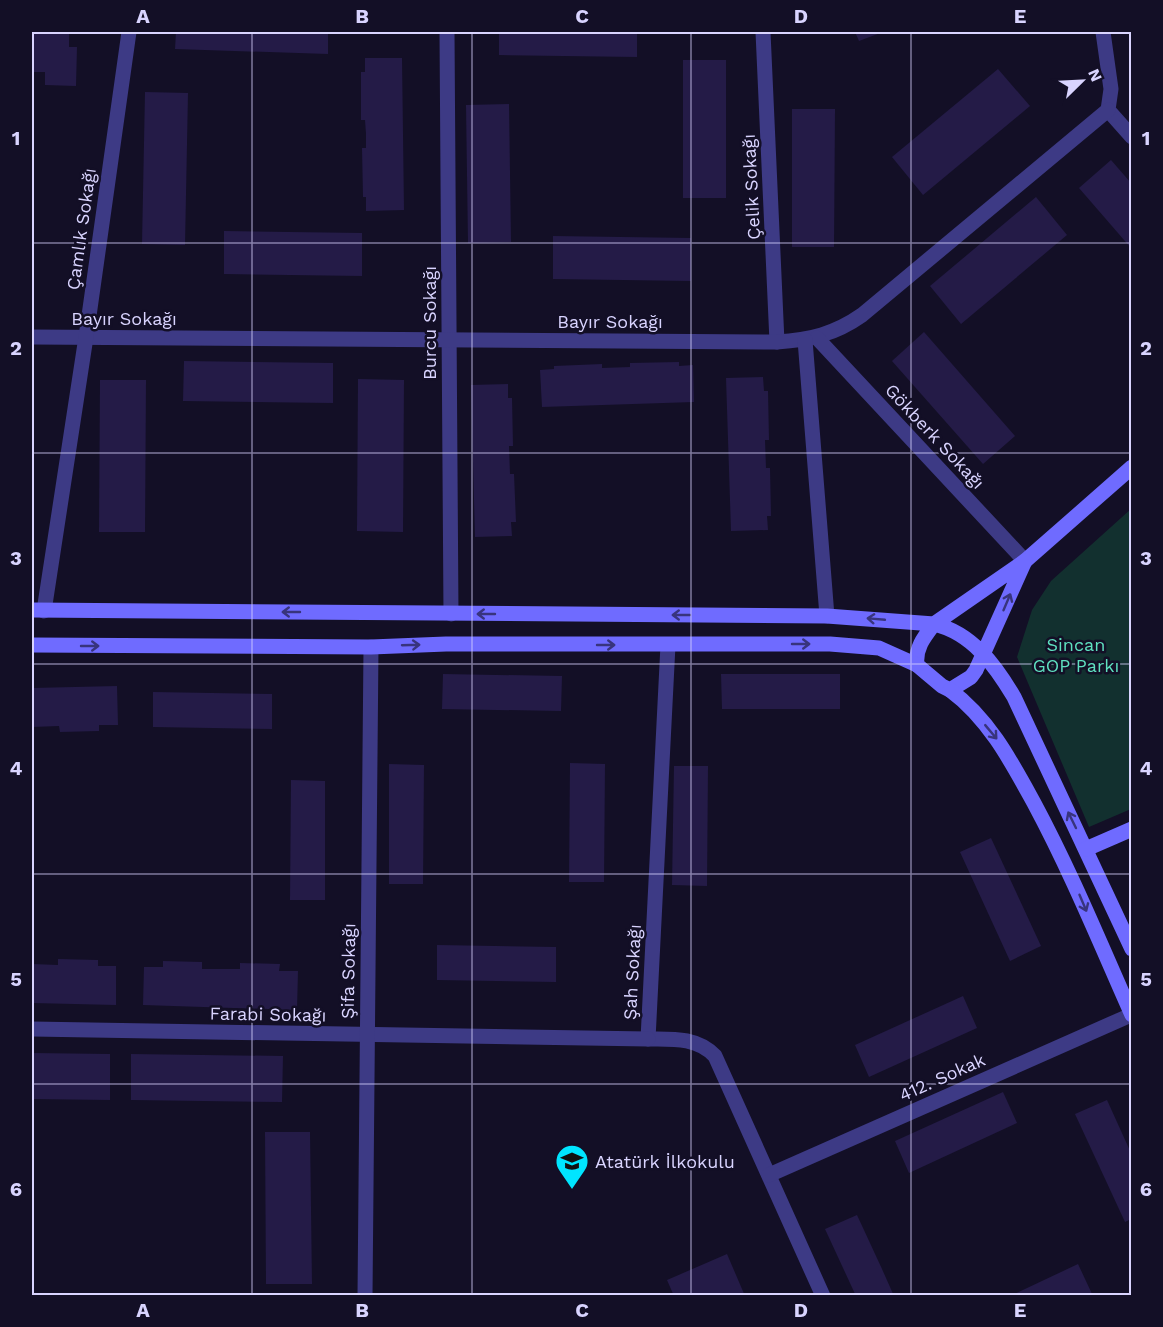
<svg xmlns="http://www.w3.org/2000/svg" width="1163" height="1327" font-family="'Work Sans',sans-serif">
<rect width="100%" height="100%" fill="#130f26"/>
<path fill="#12302f" d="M 1131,509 L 1131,809 L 1089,827 L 1017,657 L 1032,610 L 1051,581 Z"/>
<g fill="#241b47">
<path d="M 32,32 L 69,32 L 69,47 L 77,47 L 76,86 L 45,85 L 45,72 L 32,72 Z"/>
<path d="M 176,32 L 328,32 L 328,54 L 175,49 Z"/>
<path d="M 499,32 L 637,32 L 637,57 L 499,55 Z"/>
<path d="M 855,32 L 883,32 L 859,41 Z"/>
<path d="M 365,58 L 402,58 L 404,210 L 366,211 L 366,197 L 363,197 L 362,148 L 366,148 L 366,134 L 365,120 L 361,120 L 361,72 L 365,72 Z"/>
<rect x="683" y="60" width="43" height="138"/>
<path d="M 998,69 L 1030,106 L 923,195 L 892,157 Z"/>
<path d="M 145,92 L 188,93 L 185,245 L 142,244 Z"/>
<path d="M 509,104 L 511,242 L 468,243 L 466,105 Z"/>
<path d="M 792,109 L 835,109 L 834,247 L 792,247 Z"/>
<path d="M 1111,160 L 1131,183 L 1131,248 L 1079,188 Z"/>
<path d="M 1036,197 L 1067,235 L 961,324 L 930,286 Z"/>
<path d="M 224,231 L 362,233 L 362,276 L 224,274 Z"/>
<path d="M 553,236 L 691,238 L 691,281 L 553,279 Z"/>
<path d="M 924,332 L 1015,436 L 983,464 L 892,361 Z"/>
<path d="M 184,361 L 333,363 L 333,403 L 183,401 Z"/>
<path d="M 679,362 L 679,366 L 693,365 L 694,402 L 542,407 L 540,370 L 554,369 L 554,366 L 602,364 L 602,368 L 630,367 L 630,363 Z"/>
<path d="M 763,377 L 764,391 L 768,391 L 769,440 L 765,440 L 766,468 L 770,468 L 771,516 L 767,516 L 768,530 L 731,531 L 726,378 Z"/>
<path d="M 358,379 L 404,380 L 403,532 L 357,531 Z"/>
<path d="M 100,380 L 146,380 L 145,532 L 99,532 Z"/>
<path d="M 508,384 L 508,398 L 512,398 L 513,446 L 509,446 L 510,474 L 514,474 L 516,522 L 511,522 L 512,536 L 475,537 L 471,385 Z"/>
<path d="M 443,674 L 562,676 L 561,711 L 442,709 Z"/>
<path d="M 721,674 L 840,674 L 840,709 L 722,709 Z"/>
<path d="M 117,686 L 118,725 L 99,725 L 99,731 L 60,732 L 59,726 L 32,727 L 32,688 Z"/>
<path d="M 153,692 L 272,694 L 272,729 L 153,727 Z"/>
<path d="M 570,763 L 605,764 L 604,882 L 569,882 Z"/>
<path d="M 389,764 L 424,765 L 423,884 L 389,884 Z"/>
<path d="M 674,766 L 708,766 L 707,886 L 672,885 Z"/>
<path d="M 291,780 L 325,781 L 325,900 L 290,900 Z"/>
<path d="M 991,838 L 1041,946 L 1010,961 L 960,852 Z"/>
<path d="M 437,945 L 556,947 L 556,982 L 437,980 Z"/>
<path d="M 58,959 L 98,960 L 98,966 L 116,966 L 116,1005 L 32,1003 L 32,964 L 58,965 Z"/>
<path d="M 163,961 L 202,962 L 202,969 L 240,969 L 240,963 L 280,964 L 279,971 L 298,971 L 297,1010 L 143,1005 L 144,967 L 163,967 Z"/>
<path d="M 963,996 L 977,1028 L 869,1077 L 855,1045 Z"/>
<path d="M 32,1053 L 110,1054 L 110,1100 L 32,1099 Z"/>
<path d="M 131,1054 L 283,1056 L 282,1102 L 131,1100 Z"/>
<path d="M 1003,1092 L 1017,1123 L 909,1173 L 895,1141 Z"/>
<path d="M 1107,1100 L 1131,1153 L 1131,1219 L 1125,1222 L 1075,1114 Z"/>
<path d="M 265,1132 L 310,1132 L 312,1284 L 266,1284 Z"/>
<path d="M 857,1215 L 882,1269 L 894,1296 L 856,1296 L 825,1229 Z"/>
<path d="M 727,1254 L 745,1296 L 674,1296 L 667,1280 Z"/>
<path d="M 1078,1264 L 1093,1296 L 1010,1296 L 1025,1289 Z"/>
</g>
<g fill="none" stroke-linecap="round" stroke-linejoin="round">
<g stroke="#3d3a85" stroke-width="15">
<path d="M 447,32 L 451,614"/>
<path d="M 763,32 L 777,342"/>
<path d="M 1103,32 L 1111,89 L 1108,110 L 1132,137"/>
<path d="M 32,337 L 777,342 C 810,340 835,334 862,315 L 1108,110"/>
<path d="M 817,338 L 1025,561"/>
<path d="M 805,340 L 827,616"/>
<path d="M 44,611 L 86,337 L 129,32"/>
<path d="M 668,645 L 648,1039 C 672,1039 697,1037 715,1056 L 823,1296"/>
<path d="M 32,1029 L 648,1039"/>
<path d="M 769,1175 L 1131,1015"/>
<path d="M 365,1296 L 371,647"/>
</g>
<g stroke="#6f6bff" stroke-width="15">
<path d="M 1025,561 L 1132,467"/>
<path d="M 32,610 L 827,616 L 934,624 L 1025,561 L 976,670 L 971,677 L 950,690 L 942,686 L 917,665 C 915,648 924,637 934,624 C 972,633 995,665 1014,697 L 1132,949"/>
<path d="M 32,645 L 371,647 L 446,644 L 830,644 L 879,648 L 917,665"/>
<path d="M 950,690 C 989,719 1011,761 1034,803 C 1071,872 1100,943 1132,1015"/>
<path d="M 1086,849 L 1132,829"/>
</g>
</g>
<defs><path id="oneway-shaft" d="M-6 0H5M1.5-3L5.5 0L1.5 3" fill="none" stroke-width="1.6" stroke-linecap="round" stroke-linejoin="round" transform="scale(1.5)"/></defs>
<g stroke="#38347d">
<use href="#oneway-shaft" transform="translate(1007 602) rotate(-67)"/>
<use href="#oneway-shaft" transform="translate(291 612) rotate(-180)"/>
<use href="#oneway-shaft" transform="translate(486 614) rotate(-180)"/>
<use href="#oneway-shaft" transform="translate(681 615) rotate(-180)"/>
<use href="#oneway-shaft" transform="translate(876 619) rotate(-175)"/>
<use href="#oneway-shaft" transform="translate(801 644)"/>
<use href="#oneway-shaft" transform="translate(411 645) rotate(-2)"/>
<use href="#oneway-shaft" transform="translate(606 645)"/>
<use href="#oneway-shaft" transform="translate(90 646)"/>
<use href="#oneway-shaft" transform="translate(991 732) rotate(50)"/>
<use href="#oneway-shaft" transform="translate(1072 820) rotate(-116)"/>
<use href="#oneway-shaft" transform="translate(1083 903) rotate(67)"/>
</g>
<path fill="none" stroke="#d9d4ff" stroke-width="1.5" stroke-opacity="0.55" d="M 252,32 L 252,1296M 472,32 L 472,1296M 691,32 L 691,1296M 911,32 L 911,1296M 32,243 L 1132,243M 32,453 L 1132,453M 32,664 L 1132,664M 32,874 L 1132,874M 32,1084 L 1132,1084"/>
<defs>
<symbol id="school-pin" viewBox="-11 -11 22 30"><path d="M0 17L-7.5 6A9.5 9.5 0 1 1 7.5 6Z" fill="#00e5ff" stroke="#130f26"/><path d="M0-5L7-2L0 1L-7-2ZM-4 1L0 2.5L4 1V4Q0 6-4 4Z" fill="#111"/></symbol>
</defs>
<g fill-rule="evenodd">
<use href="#school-pin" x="553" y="1142" width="38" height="52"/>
</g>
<g text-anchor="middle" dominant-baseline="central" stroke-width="5" stroke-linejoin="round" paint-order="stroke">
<g font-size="18" fill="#d9d4ff" stroke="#130f26">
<text transform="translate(751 187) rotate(-93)">Çelik Sokağı</text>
<text transform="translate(81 229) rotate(-82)">Çamlık Sokağı</text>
<text x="124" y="318">Bayır Sokağı</text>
<text x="610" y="321">Bayır Sokağı</text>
<text transform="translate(429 323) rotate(-90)">Burcu Sokağı</text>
<text transform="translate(935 436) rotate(47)">Gökberk Sokağı</text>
<text transform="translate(348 971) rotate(-89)">Şifa Sokağı</text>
<text transform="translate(632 972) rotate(-87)">Şah Sokağı</text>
<text transform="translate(268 1014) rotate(1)">Farabi Sokağı</text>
<text transform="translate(942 1077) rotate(-24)">412. Sokak</text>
</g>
<g font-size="18" fill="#5fe0c0" stroke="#130f26">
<text x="1076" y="644">Sincan<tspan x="1076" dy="21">GOP Parkı</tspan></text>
</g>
<g font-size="18" fill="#d9d4ff" stroke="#130f26" text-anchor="start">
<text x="595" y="1161">Atatürk İlkokulu</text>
</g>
</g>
<rect width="1163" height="1327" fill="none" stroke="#130f26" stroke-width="66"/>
<g transform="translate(1082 81) rotate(66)" stroke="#130f26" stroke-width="4.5" paint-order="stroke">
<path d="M0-4.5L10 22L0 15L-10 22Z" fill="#d9d4ff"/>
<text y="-9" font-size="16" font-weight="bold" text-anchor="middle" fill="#d9d4ff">N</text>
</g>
<rect x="33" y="33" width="1097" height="1261" fill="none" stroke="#d9d4ff" stroke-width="2"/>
<g font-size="20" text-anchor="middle" font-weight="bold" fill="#d9d4ff">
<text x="143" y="23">A</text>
<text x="362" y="23">B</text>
<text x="582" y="23">C</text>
<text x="801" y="23">D</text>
<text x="1020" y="23">E</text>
<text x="16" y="145">1</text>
<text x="1146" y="145">1</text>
<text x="16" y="355">2</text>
<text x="1146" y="355">2</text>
<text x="16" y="565">3</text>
<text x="1146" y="565">3</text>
<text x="16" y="775">4</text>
<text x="1146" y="775">4</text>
<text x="16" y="986">5</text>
<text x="1146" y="986">5</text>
<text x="16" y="1196">6</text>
<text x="1146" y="1196">6</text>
<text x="143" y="1317">A</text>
<text x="362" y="1317">B</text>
<text x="582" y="1317">C</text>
<text x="801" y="1317">D</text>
<text x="1020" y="1317">E</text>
</g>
</svg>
